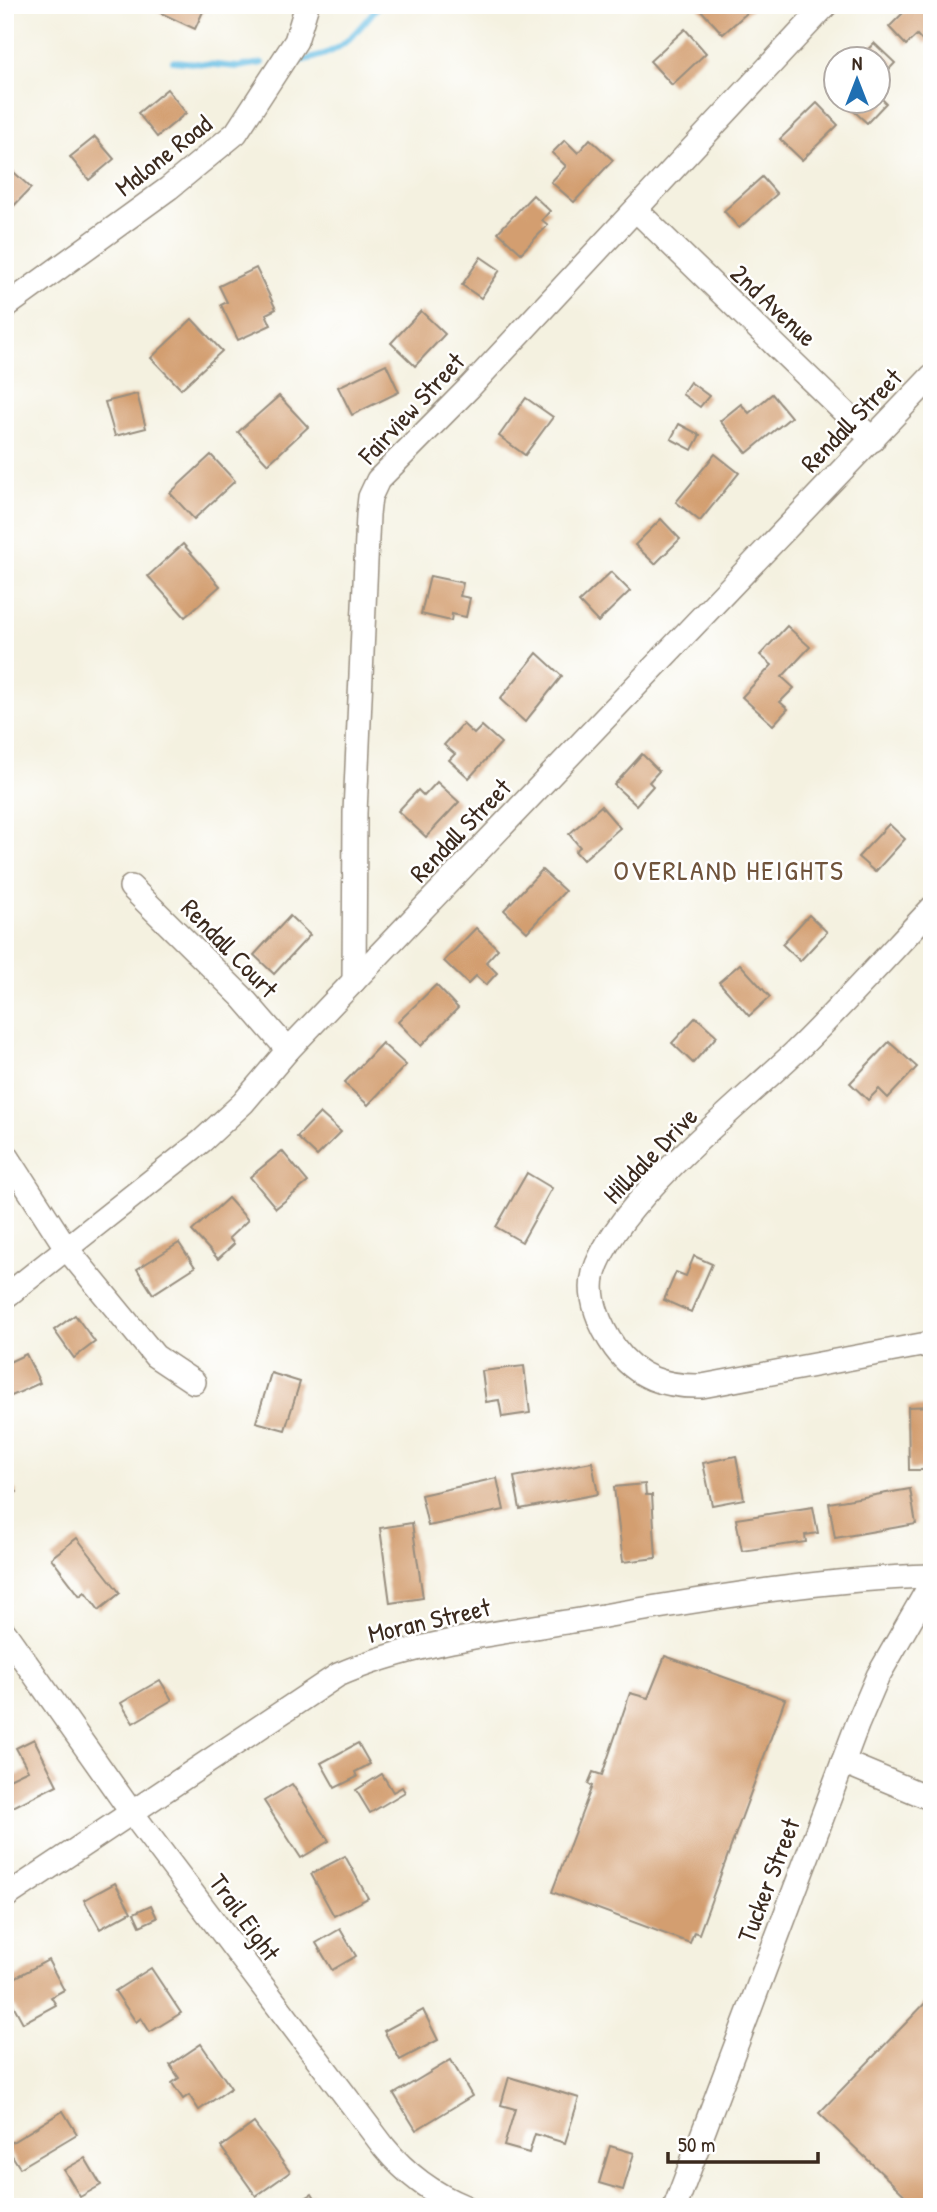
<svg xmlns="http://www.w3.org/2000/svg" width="937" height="2212" font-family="'Patrick Hand',sans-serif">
<rect width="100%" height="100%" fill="#fff"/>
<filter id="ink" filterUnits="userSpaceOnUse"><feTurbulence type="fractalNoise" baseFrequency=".0143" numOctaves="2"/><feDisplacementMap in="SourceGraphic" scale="14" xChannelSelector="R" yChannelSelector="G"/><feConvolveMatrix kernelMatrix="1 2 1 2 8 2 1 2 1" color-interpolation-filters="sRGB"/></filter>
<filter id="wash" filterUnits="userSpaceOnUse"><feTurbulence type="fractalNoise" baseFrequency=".00686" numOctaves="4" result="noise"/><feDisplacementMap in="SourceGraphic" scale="28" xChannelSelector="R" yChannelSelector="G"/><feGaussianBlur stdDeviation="1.57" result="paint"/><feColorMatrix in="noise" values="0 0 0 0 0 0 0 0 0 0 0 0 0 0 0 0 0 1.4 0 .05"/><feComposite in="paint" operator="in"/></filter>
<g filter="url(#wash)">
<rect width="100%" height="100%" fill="#f4f1e0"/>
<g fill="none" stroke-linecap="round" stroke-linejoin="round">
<g stroke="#66bee3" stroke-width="6">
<path d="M 173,61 L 238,67 L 262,63"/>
<path d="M 300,61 C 343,53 352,37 379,5"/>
</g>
</g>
<g id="blocks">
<g fill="#d39e70">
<path d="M 144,5 L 206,5 L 195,29 Z"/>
<path d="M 700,5 L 756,5 L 723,34 L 698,7 Z"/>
<path d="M 911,5 L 932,5 L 932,37 L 925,44 L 917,35 L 906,45 L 889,27 Z"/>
<path d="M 685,29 L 706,53 L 672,85 L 650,61 Z"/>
<path d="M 874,43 L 895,63 L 878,81 L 878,60 L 858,60 Z"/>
<path d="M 167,89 L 186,113 L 157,137 L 138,113 Z"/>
<path d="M 878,95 L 886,103 L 867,123 L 844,102 L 878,102 Z"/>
<path d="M 817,103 L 838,125 L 802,160 L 780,139 Z"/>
<path d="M 95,137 L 114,159 L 89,180 L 70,157 Z"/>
<path d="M 590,139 L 613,160 L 574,202 L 551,182 L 566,166 L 552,153 L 565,140 L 578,153 Z"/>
<path d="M 5,164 L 31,188 L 5,215 Z"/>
<path d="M 762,177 L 777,194 L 739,228 L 724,211 Z"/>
<path d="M 533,195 L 550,211 L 542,220 L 548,225 L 521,253 L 498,232 Z"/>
<path d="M 481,257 L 500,270 L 481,298 L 462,285 Z"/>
<path d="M 256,268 L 276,309 L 266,314 L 271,325 L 238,340 L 221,305 L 227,302 L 219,286 Z"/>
<path d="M 421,311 L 445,334 L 415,366 L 391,343 Z"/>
<path d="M 192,319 L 222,351 L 181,389 L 151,358 Z"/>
<path d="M 386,364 L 399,392 L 352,415 L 338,387 Z"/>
<path d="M 690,382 L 709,396 L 700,407 L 682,394 Z"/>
<path d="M 137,394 L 146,428 L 115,436 L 105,402 Z"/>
<path d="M 772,394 L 791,417 L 747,453 L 720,421 L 741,404 L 749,413 Z"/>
<path d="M 279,396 L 308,427 L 268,464 L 238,432 Z"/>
<path d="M 526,398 L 553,417 L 525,455 L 499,436 Z"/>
<path d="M 679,424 L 700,435 L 692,450 L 671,439 Z"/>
<path d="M 715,454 L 739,473 L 700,521 L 676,502 Z"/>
<path d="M 211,455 L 235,481 L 194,519 L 170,493 Z"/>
<path d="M 661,519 L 680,539 L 655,564 L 635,545 Z"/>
<path d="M 183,544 L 220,586 L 185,617 L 148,576 Z"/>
<path d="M 611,572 L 630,591 L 598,622 L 579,602 Z"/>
<path d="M 430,576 L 463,583 L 460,596 L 470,598 L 466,617 L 452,614 L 451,621 L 421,614 Z"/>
<path d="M 787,626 L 810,647 L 782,677 L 794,688 L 780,702 L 788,709 L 773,725 L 742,697 L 772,665 L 760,655 Z"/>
<path d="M 537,653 L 562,676 L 525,722 L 500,699 Z"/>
<path d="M 463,724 L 474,734 L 482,726 L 501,743 L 469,778 L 449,760 L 455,754 L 444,745 Z"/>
<path d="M 642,754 L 659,771 L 649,782 L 653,786 L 636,805 L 614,785 Z"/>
<path d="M 437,782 L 459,802 L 426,837 L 398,811 L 418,790 L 424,796 Z"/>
<path d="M 601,806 L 620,828 L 583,860 L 575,851 L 580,847 L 569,834 Z"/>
<path d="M 889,824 L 905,839 L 875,872 L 858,857 Z"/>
<path d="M 542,870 L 565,891 L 527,932 L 504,910 Z"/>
<path d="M 809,915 L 827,932 L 800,961 L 782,944 Z"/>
<path d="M 290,916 L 310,935 L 274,974 L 254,955 Z"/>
<path d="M 476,928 L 498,949 L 486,962 L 497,973 L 486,985 L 476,976 L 468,984 L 444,961 Z"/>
<path d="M 740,964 L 770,997 L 749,1016 L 719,982 Z"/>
<path d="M 436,985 L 458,1008 L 421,1046 L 398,1022 Z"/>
<path d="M 696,1017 L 717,1036 L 693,1063 L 672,1043 Z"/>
<path d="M 889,1042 L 917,1067 L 888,1098 L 879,1089 L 868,1100 L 850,1083 Z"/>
<path d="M 382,1043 L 406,1065 L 368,1105 L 344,1083 Z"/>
<path d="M 320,1113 L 341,1132 L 317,1156 L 297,1137 Z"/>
<path d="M 282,1151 L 308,1182 L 276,1208 L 250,1177 Z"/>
<path d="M 527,1173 L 552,1188 L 522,1242 L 496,1227 Z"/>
<path d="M 228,1198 L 248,1220 L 229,1238 L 234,1244 L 218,1259 L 192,1231 Z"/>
<path d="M 179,1243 L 195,1267 L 153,1294 L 137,1269 Z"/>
<path d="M 694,1256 L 712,1264 L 691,1312 L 664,1300 L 676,1272 L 686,1276 Z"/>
<path d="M 75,1315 L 95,1342 L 74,1358 L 54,1330 Z"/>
<path d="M 26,1354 L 40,1383 L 5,1399 L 5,1364 Z"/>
<path d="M 524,1366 L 530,1413 L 502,1417 L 499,1400 L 486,1402 L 482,1371 Z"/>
<path d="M 271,1373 L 300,1382 L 285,1430 L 256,1422 Z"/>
<path d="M 932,1406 L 932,1470 L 909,1470 L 908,1407 Z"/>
<path d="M 736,1456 L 744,1499 L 712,1505 L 703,1463 Z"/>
<path d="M 592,1462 L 598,1494 L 520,1509 L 514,1477 Z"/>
<path d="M 497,1478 L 504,1510 L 428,1526 L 421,1495 Z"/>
<path d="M 5,1479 L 17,1492 L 5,1502 Z"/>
<path d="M 645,1484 L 646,1495 L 652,1495 L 656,1558 L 623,1562 L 614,1487 Z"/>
<path d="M 910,1489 L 916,1524 L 835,1538 L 829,1503 Z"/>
<path d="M 813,1507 L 818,1533 L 805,1535 L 806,1542 L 742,1551 L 736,1519 Z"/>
<path d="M 412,1523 L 423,1598 L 390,1603 L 380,1528 Z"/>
<path d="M 77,1538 L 120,1593 L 99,1610 L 85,1592 L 80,1596 L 51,1558 Z"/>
<path d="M 665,1656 L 785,1699 L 699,1934 L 694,1932 L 690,1943 L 552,1892 L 592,1786 L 588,1784 L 593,1772 L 602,1775 L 630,1693 L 648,1698 Z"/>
<path d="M 160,1680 L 172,1700 L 133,1723 L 121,1703 Z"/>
<path d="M 34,1739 L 57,1785 L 5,1811 L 5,1781 L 28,1770 L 16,1748 Z"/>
<path d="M 358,1743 L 370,1764 L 355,1772 L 357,1777 L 335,1788 L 321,1763 Z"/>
<path d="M 382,1774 L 393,1792 L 402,1787 L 405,1792 L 370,1813 L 356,1790 Z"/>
<path d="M 292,1784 L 329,1841 L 301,1858 L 264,1801 Z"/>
<path d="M 345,1856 L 368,1898 L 334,1916 L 311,1874 Z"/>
<path d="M 115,1883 L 131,1912 L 100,1929 L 84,1900 Z"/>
<path d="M 151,1905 L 157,1918 L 140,1926 L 134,1913 Z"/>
<path d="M 340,1929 L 356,1956 L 332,1970 L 316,1943 Z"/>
<path d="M 48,1960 L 64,1990 L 51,1997 L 56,2005 L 23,2023 L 5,1990 L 5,1983 Z"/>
<path d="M 151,1968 L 181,2013 L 150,2032 L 141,2018 L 136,2022 L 115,1991 Z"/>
<path d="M 932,1996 L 932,2207 L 917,2207 L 819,2113 Z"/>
<path d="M 423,2010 L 438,2040 L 400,2060 L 384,2031 Z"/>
<path d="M 201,2044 L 231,2088 L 199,2110 L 189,2095 L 183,2099 L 172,2083 L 179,2078 L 170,2065 Z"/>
<path d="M 451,2060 L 472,2096 L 416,2130 L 394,2094 Z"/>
<path d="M 509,2077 L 579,2098 L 565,2143 L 535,2134 L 529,2153 L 504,2146 L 515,2109 L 501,2105 Z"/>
<path d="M 63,2111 L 77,2134 L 20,2168 L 6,2146 Z"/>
<path d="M 254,2123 L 290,2172 L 256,2196 L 221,2147 Z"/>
<path d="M 610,2146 L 634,2153 L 623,2190 L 599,2183 Z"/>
<path d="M 85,2158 L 101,2185 L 80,2197 L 64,2170 Z"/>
<path d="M 312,2194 L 320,2207 L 290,2207 Z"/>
</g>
</g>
</g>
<g filter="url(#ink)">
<use href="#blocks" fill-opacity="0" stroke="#988e7f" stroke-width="2"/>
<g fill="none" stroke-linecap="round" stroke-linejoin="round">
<defs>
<g id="minor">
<path d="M 636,210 L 873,440"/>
<path d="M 5,307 L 169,188 L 236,133 L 296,41 L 307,5"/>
<path d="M 131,887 L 242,997 L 288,1050"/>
<path d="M 932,908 C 887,956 843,1005 796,1051 C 742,1103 614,1204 594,1273 C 587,1298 601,1328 615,1348 C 637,1378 665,1387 702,1386 L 932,1343"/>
<path d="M 354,981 L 355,813 L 368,515 L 370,497 L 378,480 L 470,387 L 826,5"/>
<path d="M 5,1153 L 67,1249 L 155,1356 L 194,1382"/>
<path d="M 5,1297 L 202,1141 L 243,1103 L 288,1050 L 932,376"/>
<path d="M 5,1633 L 132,1813 L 384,2147 C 406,2174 433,2194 465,2207"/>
<path d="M 843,1762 L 932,1799"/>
<path d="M 5,1897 L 338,1675 C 416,1641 501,1633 585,1619 C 699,1600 816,1579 932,1576"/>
<path d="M 675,2207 L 857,1725 L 878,1676 L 932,1582"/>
</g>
</defs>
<use href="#minor" stroke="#988e7f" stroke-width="26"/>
<use href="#minor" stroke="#fff" stroke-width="23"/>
</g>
</g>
<g text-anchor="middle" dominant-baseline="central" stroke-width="5" stroke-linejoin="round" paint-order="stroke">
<g font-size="26" fill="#3b2a1e" stroke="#fff">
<text transform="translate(163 155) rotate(-38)">Malone Road</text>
<text transform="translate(774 305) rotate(43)">2nd Avenue</text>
<text transform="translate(411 408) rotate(-47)">Fairview Street</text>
<text transform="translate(851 420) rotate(-46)">Rendall Street</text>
<text transform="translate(460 830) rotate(-46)">Rendall Street</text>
<text transform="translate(230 948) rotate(46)">Rendall Court</text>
<text transform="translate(650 1155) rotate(-46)">Hilldale Drive</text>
<text transform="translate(429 1620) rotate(-13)">Moran Street</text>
<text transform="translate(768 1880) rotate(-69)">Tucker Street</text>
<text transform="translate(245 1917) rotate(54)">Trail Eight</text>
</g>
<g font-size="28" letter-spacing="2" fill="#70533b" stroke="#fff">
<text x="729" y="870">OVERLAND HEIGHTS</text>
</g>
</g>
<rect width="937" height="2212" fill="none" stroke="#fff" stroke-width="28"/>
<g transform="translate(857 80)"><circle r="33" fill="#ffffff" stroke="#b1aaa5" stroke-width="2"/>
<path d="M0-5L12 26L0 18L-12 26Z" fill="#1f6fb2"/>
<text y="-10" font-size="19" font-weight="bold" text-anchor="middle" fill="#3b2a1e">N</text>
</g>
<path d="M668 2152v10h150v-10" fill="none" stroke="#3b2a1e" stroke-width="3.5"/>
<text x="678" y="2152" font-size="21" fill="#3b2a1e" stroke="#ffffff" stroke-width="5" paint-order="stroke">50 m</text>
</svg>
